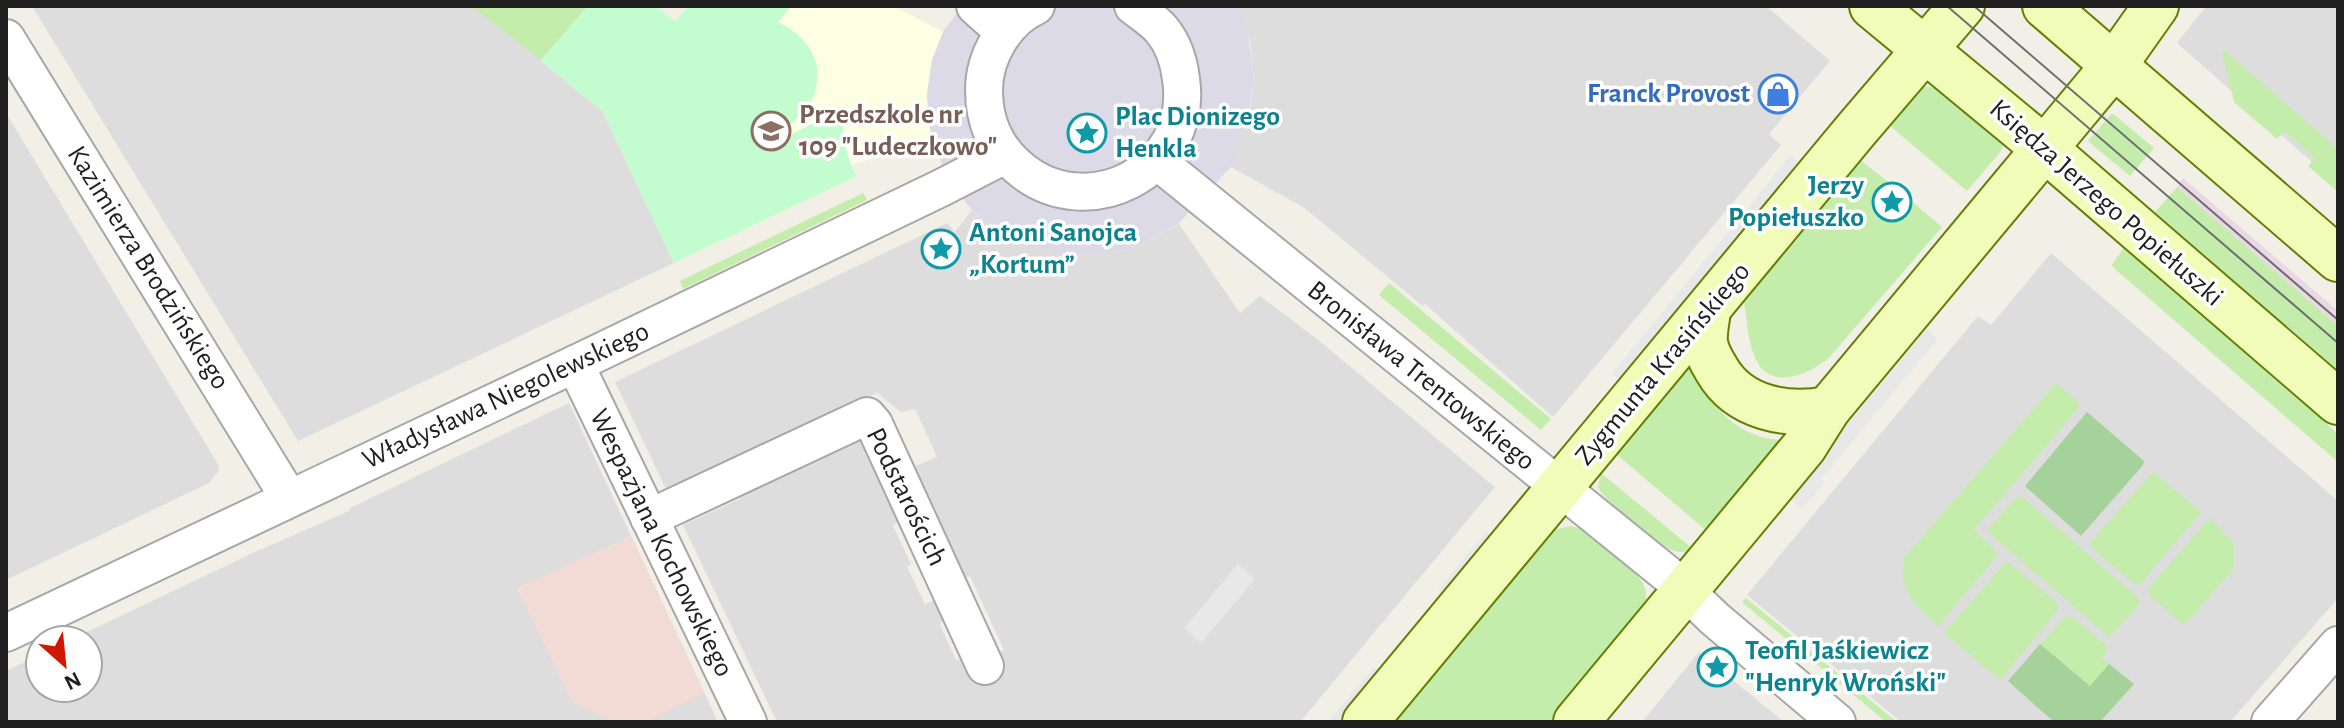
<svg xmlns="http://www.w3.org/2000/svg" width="2344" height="728" font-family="'Alegreya Sans',sans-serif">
<rect width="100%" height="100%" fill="#f1efe6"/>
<g fill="#dedddd">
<path d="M 32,6 L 588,6 L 541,61 L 603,111 L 674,263 L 298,441 Z"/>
<path d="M 1237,6 L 1766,6 L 1830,61 L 1769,134 L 1781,145 L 1553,417 L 1425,304 L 1423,306 L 1303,207 L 1231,167 L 1250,110 L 1254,81 L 1250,40 Z"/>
<path d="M 2206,6 L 2338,6 L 2338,185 L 2177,43 Z"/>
<path d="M 6,113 L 219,466 L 218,472 L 209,483 L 6,580 Z"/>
<path d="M 972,210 L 1000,232 L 1018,242 L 1049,251 L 1086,256 L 1122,251 L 1141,245 L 1179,224 L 1240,313 L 1260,296 L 1317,339 L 1495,487 L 1300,722 L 777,722 L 683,525 L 740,499 L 738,494 L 856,438 L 871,446 L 887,479 L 880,483 L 898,522 L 893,526 L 911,564 L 907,567 L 925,604 L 941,598 L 950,613 L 940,625 L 956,660 L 998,653 L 1004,650 L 970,576 L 965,578 L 958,575 L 908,469 L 937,457 L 930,441 L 915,409 L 901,412 L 877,393 L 673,492 L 665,487 L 615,382 L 947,223 L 955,232 Z"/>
<path d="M 2051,253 L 2338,501 L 2338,598 L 2230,722 L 1901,722 L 1747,595 L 1978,316 L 1991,325 Z"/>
<path d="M 569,403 L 718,722 L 6,722 L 6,671 L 40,655 L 40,688 L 88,688 L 88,640 L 70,640 L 255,552 L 340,515 L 350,510 L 350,508 Z"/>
<path d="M 1699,652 L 1717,667 L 1784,722 L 1642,722 Z"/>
</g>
<path fill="#f2dad5" d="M 631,536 L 704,693 L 646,722 L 613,722 L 572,702 L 517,588 Z"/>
<path fill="#ead8e5" d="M 2183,178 L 2338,311 L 2338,326 L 2177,187 Z"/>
<path fill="#fcffe2" d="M 588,6 L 656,6 L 675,21 L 689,6 L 894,6 L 943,32 L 932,60 L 927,94 L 932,141 L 851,165 L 857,176 L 674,263 L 603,112 L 541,60 Z"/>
<g fill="#c4edab">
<path d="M 471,6 L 588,6 L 541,60 Z"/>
<path d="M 2224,50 L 2338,149 L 2338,192 L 2308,166 L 2315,158 L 2284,131 L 2277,139 L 2234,102 L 2222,53 Z"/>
<path d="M 1927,86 L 1936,89 L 2003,145 L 2001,151 L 1967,191 L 1889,125 L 1919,90 Z"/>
<path d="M 2112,113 L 2154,148 L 2130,176 L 2088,141 Z"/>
<path d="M 1860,160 L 1891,184 L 1875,202 L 1893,217 L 1909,199 L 1942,227 L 1828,359 C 1808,374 1772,391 1756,360 C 1748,343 1747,320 1744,303 Z"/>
<path d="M 2177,187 L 2338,326 L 2338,370 L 2155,212 Z"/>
<path d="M 863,193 L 867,200 L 683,289 L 680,281 Z"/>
<path d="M 2124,247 L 2338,434 L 2338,462 L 2116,270 L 2112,265 Z"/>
<path d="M 1389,283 L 1551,419 L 1541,430 L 1379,295 Z"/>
<path d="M 1693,361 C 1706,403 1736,439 1783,440 L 1708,532 L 1616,454 Z"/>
<path d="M 2056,383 L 2081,405 L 1974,530 L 1996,551 L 1997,556 L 1938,626 C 1916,606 1897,589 1904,558 Z"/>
<path d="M 2153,472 L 2201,512 L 2141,583 L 2134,584 L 2092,548 L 2092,540 Z"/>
<path d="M 1601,473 L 1693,549 C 1686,552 1681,553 1674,551 C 1659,547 1604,501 1598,487 Z"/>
<path d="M 2016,498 L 2024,498 L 2139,599 L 2140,604 L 2109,637 L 1990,534 L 1988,529 Z"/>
<path d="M 2210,518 L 2234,544 L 2234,568 L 2184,625 L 2150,596 L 2148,589 Z"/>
<path d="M 1571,526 L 1579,528 C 1596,542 1637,567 1644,586 C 1649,597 1645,607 1640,616 L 1552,722 L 1391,722 L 1551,533 L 1557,529 Z"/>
<path d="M 2007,561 L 2057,602 L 2058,610 L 2000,680 L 1944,633 Z"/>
<path d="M 1746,598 L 1897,722 L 1886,722 L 1742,602 Z"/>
<path d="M 2071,616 L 2105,644 L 2107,651 L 2101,657 L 2109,664 L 2090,686 L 2040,644 L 2065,617 Z"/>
</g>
<g fill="#a4d29a">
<path d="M 2087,412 L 2144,461 L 2143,465 L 2081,536 L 2025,486 Z"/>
<path d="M 2040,644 L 2090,686 L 2109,664 L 2134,684 L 2100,722 L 2054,722 L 2008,681 Z"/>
</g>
<path fill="#c3fcce" d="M 588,6 L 656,6 L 675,21 L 689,6 L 791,6 L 778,22 C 812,39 830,70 808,106 C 802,117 789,124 780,131 L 783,139 L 819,120 L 842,119 C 844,140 846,159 857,176 L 674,263 L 603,112 L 541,60 Z"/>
<g fill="#e8e8e8">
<path d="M 1791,155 L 1803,165 L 1623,382 L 1612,374 Z"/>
<path d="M 1927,329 L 1938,339 L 1821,479 L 1824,483 L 1802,509 L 1787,497 Z"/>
<path d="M 1486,532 L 1497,541 L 1449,599 L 1438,590 Z"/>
<path d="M 1238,564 L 1255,579 L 1201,643 L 1184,628 Z"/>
<path d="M 1374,667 L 1384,675 L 1345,722 L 1328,722 Z"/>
</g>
<path fill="#dcdae7" d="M 962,6 L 1237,6 L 1248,32 L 1254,81 L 1246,126 L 1231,167 L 1179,223 L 1141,245 L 1122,251 L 1086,256 L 1065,254 L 1032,247 L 1000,232 L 972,210 L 951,184 L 932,141 L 929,123 L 927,94 L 932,60 L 943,32 Z"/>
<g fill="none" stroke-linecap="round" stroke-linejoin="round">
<defs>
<g id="street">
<path d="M 975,6 L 1004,32"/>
<path d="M 1036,6 C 1005,20 984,57 984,90 C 984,120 994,146 1017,166 C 1085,227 1195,172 1181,79 C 1179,62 1173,43 1161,29 C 1154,21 1142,13 1133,6"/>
<path d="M 6,38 L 289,498"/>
<path d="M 1157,161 L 1672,578 L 1715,619 L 1837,722"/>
<path d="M 575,364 L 748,722"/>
<path d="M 649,518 L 867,416 L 874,424 L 985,666"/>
<path d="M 6,633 L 575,364 L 941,188 L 1005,155"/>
<path d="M 2270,722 L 2338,645"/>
</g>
<g id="secondary">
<path d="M 1872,6 L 2045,149 L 2338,402"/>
<path d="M 2045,6 L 2338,259"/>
<path d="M 1708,310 C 1707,320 1704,332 1705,342 C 1706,351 1712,362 1717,370 C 1739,408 1786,417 1828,409"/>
<path d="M 1365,722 L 1856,130 L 1962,6"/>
<path d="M 1576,722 L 1804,447 L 1828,409 L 2115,64 L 2156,6"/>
</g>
</defs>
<use href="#street" stroke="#a7a7a7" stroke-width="40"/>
<use href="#secondary" stroke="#637f00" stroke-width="48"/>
<use href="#street" stroke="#fff" stroke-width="36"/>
<use href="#secondary" stroke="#f2fcb9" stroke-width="44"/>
<g stroke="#6e6e6e" stroke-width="2">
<path d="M 1947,6 L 2338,343"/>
<path d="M 1974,6 L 2338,320"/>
</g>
</g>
<defs>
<symbol id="shop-ring" viewBox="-11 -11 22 22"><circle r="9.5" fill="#fff" stroke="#3f7fe0" stroke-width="1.5"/><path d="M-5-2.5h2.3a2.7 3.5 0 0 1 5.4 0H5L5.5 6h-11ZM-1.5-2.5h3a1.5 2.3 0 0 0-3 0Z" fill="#3f7fe0"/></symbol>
<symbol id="school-ring" viewBox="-11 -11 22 22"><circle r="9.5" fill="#fff" stroke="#8d6e63" stroke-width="1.5"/><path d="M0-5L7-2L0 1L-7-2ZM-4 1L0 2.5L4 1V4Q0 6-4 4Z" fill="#8d6e63"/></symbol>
<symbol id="sight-ring" viewBox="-11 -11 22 22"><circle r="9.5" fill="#fff" stroke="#0f9aa8" stroke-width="1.5"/><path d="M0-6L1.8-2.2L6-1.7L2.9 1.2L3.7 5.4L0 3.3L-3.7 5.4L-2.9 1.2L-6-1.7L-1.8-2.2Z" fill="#0f9aa8"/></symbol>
</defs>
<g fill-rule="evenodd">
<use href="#shop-ring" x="1756" y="72" width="44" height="44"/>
<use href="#school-ring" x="749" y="109" width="44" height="44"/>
<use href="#sight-ring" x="1065" y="111" width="44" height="44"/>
<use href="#sight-ring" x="1870" y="180" width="44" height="44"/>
<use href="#sight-ring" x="919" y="227" width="44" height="44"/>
<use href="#sight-ring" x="1695" y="645" width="44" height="44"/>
</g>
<g text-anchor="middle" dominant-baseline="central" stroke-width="7" stroke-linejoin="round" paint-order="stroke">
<g font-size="28" font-weight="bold" fill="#366cbe" stroke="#fff" text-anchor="end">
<text x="1750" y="94">Franck Provost</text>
</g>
<g font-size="28" font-weight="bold" fill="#785e54" stroke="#fff" text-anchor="start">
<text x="799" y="115">Przedszkole nr<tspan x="799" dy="32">109 "Ludeczkowo"</tspan></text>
</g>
<g font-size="28" font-weight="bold" fill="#0d838f" stroke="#fff" text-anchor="start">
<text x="1115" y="117">Plac Dionizego<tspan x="1115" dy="32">Henkla</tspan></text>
<text x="1864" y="186" text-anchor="end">Jerzy<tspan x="1864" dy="32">Popiełuszko</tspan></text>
<text x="969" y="233">Antoni Sanojca<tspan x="969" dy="32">„Kortum”</tspan></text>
<text x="1745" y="651">Teofil Jaśkiewicz<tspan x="1745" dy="32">"Henryk Wroński"</tspan></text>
</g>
<g font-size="28" fill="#202020" stroke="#fff">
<text transform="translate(2106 203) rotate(41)">Księdza Jerzego Popiełuszki</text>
<text transform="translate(148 268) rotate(58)">Kazimierza Brodzińskiego</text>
<text transform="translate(1663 364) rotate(-50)">Zygmunta Krasińskiego</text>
<text transform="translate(1421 376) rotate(39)">Bronisława Trentowskiego</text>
<text transform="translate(506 396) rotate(-25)">Władysława Niegolewskiego</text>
<text transform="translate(906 497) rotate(64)">Podstarościch</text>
<text transform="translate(661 543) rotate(64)">Wespazjana Kochowskiego</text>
</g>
</g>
<rect width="2344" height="728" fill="none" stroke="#202020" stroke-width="16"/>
<g transform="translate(64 664) rotate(153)"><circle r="38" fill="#ffffff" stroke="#a6a6a6" stroke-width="2"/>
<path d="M0-6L14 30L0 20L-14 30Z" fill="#d11700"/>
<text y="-12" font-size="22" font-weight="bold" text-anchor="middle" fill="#202020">N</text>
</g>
</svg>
